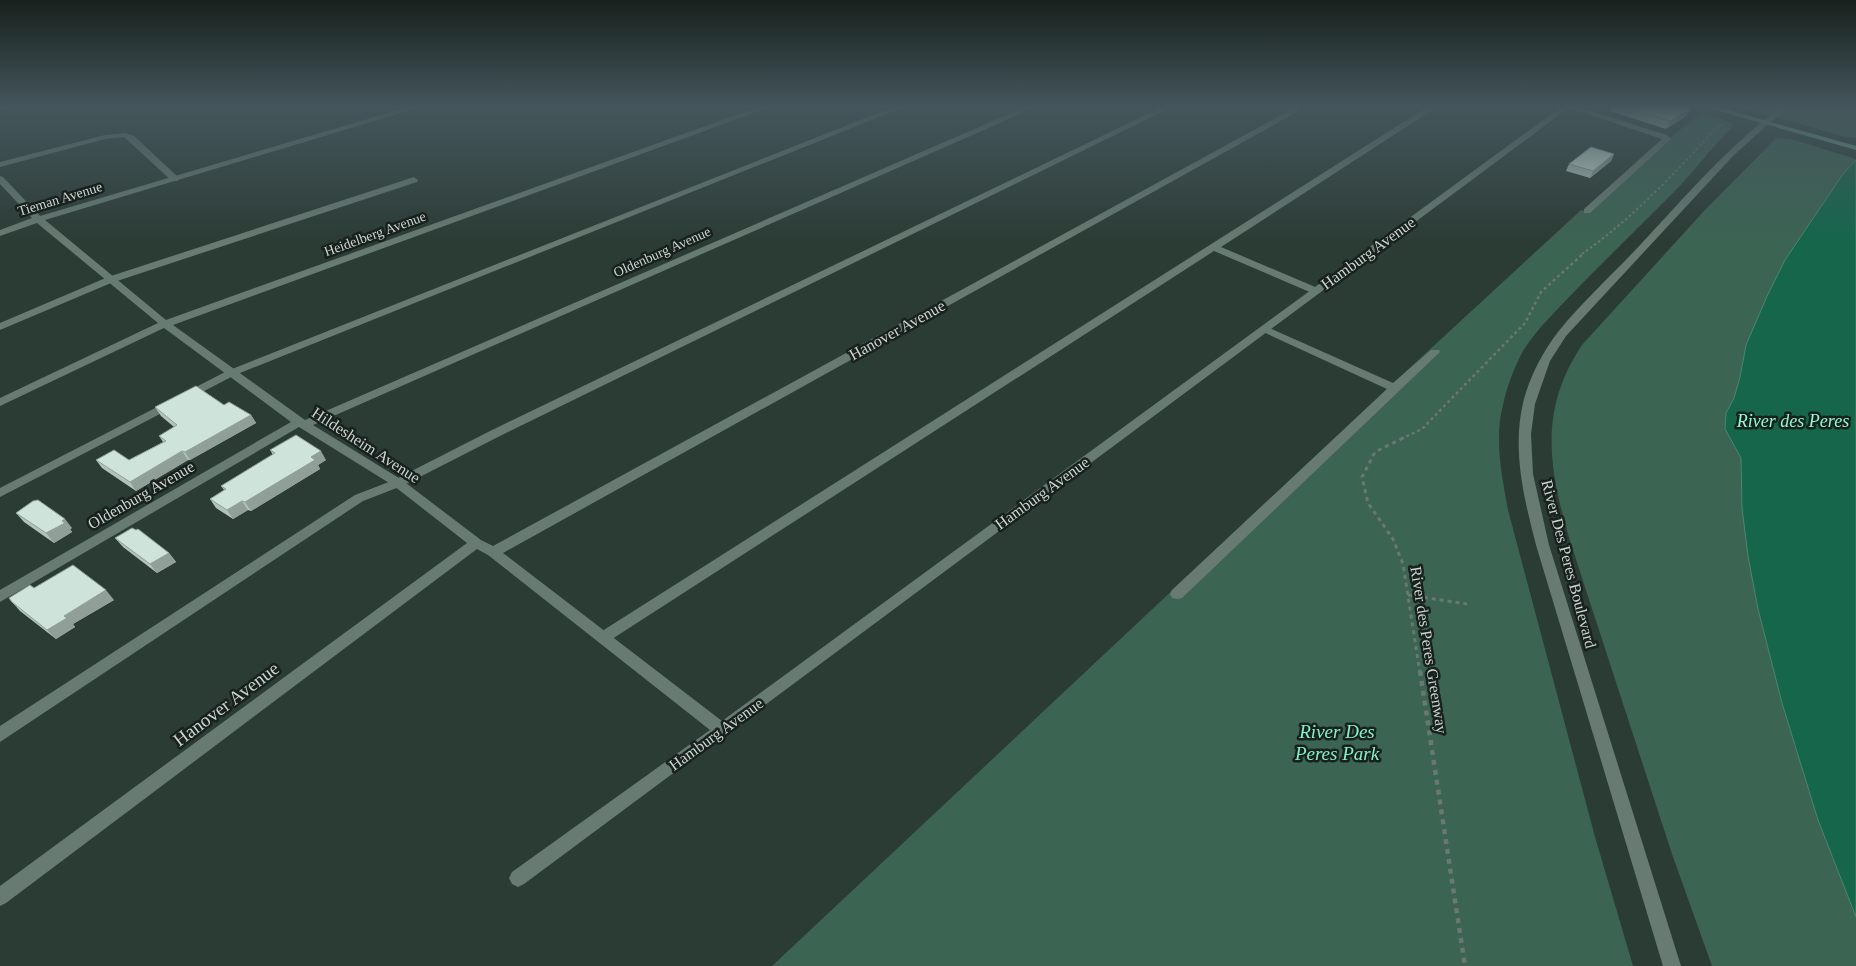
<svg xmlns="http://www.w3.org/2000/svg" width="1856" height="966" font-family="Georgia,serif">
<rect width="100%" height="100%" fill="#2b3c35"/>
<g fill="#3c6453">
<path d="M 1738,107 L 1856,107 L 1856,138 L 1846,137 Z"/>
<path d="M 1701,113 L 1732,123 L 1733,126 C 1713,146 1696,169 1677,189 C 1642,224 1607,258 1572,294 C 1555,312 1536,330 1523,351 C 1514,368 1507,386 1503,405 C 1494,438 1502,477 1508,510 L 1595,837 L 1633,966 L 772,966 L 1388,388 L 1581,210 L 1589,213 L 1671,137 Z"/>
<path d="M 1776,138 L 1791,139 L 1856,159 L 1785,260 L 1746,345 L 1740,377 L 1734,398 L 1726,413 L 1741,458 L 1742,508 L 1758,609 L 1782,703 L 1818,820 L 1856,917 L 1856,966 L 1712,966 L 1672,854 L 1570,541 C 1549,469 1538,411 1582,345 L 1704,211 Z"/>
</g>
<path fill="#15664b" stroke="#4b8773" d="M 1856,160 L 1856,917 L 1818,820 L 1782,703 L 1758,609 L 1748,556 L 1742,508 L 1741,458 L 1725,429 L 1726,413 L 1734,398 L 1740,377 L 1746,345 L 1768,294 L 1785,260 L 1843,174 Z"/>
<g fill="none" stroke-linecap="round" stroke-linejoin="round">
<path stroke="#697871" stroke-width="2" stroke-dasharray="2.5 2.5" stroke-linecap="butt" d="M 1582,254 C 1633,218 1675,173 1717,127 L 1724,125"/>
<path stroke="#697871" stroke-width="2.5" stroke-dasharray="3 3" stroke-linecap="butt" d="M 1401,439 L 1422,429 L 1525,323 L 1541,292 L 1584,253"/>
<g stroke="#697871" stroke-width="3" stroke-dasharray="4 4" stroke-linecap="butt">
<path d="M 1403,438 L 1375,452 L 1362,477 L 1368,503 L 1393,539 L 1403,564 L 1420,673"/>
<path d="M 1408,595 L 1467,604"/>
</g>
<path stroke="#697871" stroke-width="4.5" stroke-dasharray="5 5" stroke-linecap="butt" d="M 1420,671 L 1465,966"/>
<g fill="#677b72" fill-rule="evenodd">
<path d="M 893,107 L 904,107 L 235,375 L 0,497 L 0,488 L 227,371 Z"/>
<path d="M 1162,107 L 1172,107 L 498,437 L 402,486 L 363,501 L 0,742 L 0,726 L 355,495 L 394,480 L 490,431 Z"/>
<path d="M 1427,107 L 1437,107 L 1221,247 L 1320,289 L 1320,293 L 1312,293 L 1214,251 L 609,641 L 604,643 L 599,641 L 597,637 L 599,633 Z"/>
<path d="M 1566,107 L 1578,107 L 1667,135 L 1671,139 L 1590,213 L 1584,213 L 1584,209 L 1662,139 Z"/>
<path d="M 125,133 L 134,136 L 178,177 L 178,181 L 172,181 L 124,137 L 105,139 L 0,167 L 0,162 L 105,135 Z"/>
<path d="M 414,177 L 418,180 L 417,182 L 111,283 L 0,330 L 0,323 L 108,277 Z"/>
<path d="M 1265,326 L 1393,383 L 1431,350 L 1439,350 L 1440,352 L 1182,598 L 1177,599 L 1172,598 L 1170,594 L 1172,590 L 1387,389 L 1261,331 L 1260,329 L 1261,327 Z"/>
</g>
<path fill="#677b72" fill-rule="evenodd" d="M 408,107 L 421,107 L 45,220 L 166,320 L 758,107 L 770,107 L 173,325 L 305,420 L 1025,107 L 1036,107 L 313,425 L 402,480 L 481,540 L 493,546 L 1296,107 L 1306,107 L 503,553 L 722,721 L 1561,107 L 1570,107 L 524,884 L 518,887 L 512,884 L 509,878 L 512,872 L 710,730 L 488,555 L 477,549 L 6,903 L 0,906 L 0,886 L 467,543 L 394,486 L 299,427 L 0,602 L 0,590 L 291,422 L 164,328 L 0,406 L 0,398 L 158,323 L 37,223 L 0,236 L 0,230 L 32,218 L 0,184 L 0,176 L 3,177 L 40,216 Z"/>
<path fill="#677b72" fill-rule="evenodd" d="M 0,107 L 12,107 L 0,111 Z"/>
<path fill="#677b72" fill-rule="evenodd" d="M 1781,107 L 1790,107 L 1767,125 L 1733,156 L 1566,336 L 1550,361 L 1535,404 L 1531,434 L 1533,474 L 1549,545 L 1681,966 L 1663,966 L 1536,545 C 1524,499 1512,450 1523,403 C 1529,378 1542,353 1558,332 C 1582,302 1614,273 1641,244 C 1685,197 1728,146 1781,107 Z"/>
<path fill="#6ca68e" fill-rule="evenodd" d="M 1705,107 L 1718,107 L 1856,146 L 1856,150 Z"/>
</g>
<g fill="#b1c3bb">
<path d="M 1611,107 L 1685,107 L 1690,109 L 1686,116 L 1666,129 L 1610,111 Z"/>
<path d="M 1614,154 L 1611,161 L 1590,178 L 1566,171 L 1569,164 Z"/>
<path d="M 224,405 L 251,415 L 256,423 L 190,460 L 188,460 L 136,491 L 102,468 L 96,460 L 129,460 L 163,442 L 159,436 L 174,427 L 161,416 L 155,407 Z"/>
<path d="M 270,450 L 326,460 L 318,465 L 320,469 L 251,511 L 248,510 L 233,519 L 216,508 L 210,499 L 224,490 L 221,486 L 273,455 Z"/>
<path d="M 16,513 L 72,528 L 70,529 L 72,532 L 54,543 L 24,522 Z"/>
<path d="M 115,538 L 169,553 L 176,562 L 157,573 L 123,547 Z"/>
<path d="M 114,600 L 73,624 L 75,627 L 56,639 L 20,611 L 12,602 Z"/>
</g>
<g fill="#909f98">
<path d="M 1690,109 L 1686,116 L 1666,129 L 1670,121 Z"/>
<path d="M 1614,154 L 1611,161 L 1590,178 L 1593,171 Z"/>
<path d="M 251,415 L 256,423 L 190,460 L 185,452 Z"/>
<path d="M 182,451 L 188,460 L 136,491 L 130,482 Z"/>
<path d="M 321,451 L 326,460 L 318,465 L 320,469 L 251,511 L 245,502 L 311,457 Z"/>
<path d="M 242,501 L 248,510 L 233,519 L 227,510 Z"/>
<path d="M 65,519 L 72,528 L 70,529 L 72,532 L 54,543 L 46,533 Z"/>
<path d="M 169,553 L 176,562 L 157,573 L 150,564 Z"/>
<path d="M 106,590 L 114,600 L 73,624 L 75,627 L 56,639 L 47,630 L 64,616 Z"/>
</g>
<g fill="#cee3d9" stroke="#909f98">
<path d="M 1624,107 L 1685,107 L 1690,109 L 1670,121 Z"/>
<path d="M 1591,147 L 1614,154 L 1593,171 L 1569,164 Z"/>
<path d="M 196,386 L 224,405 L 229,402 L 251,415 L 185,452 L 182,451 L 130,482 L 96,460 L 114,450 L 129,460 L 166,441 L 159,436 L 177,425 L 155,407 Z"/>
<path d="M 296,435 L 321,451 L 311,457 L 315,460 L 245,502 L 242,501 L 227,510 L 210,499 L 226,489 L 221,486 L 275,453 L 270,450 Z"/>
<path d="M 38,500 L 65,519 L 62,521 L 65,523 L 46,533 L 16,513 L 33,501 Z"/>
<path d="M 132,528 L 136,530 L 138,529 L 169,553 L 150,564 L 115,538 Z"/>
<path d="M 73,565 L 106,590 L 64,616 L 67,618 L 47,630 L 12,602 L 9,598 L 30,585 L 34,588 Z"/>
</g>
<linearGradient id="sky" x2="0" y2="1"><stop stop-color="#18211d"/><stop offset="0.44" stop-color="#44565c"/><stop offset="1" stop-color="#44565c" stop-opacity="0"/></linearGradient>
<rect width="1856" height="242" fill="url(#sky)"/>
<g text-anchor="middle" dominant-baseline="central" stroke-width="5" stroke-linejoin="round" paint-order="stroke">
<g font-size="14" fill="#cad5d0" stroke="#19211e">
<text transform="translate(60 199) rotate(-17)">Tieman Avenue</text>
<text transform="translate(375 234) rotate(-20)">Heidelberg Avenue</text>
<text transform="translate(662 252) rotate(-24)">Oldenburg Avenue</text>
</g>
<g font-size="16" fill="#cad5d0" stroke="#19211e">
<text transform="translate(1368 253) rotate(-36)">Hamburg Avenue</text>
<text transform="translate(897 330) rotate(-29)">Hanover Avenue</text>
<text transform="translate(366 445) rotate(33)">Hildesheim Avenue</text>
<text transform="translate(1042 493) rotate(-36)">Hamburg Avenue</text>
<text transform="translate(141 495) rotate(-30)">Oldenburg Avenue</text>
<text transform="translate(1569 564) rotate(75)">River Des Peres Boulevard</text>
<text transform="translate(1429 650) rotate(81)">River des Peres Greenway</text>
<text transform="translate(716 734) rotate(-36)">Hamburg Avenue</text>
</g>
<g font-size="18" font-style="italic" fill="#8ef9cd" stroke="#19211e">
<text x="1793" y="421">River des Peres</text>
</g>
<g font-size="19" fill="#cad5d0" stroke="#19211e">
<text transform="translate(226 704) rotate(-37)">Hanover Avenue</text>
</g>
<g font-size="19" font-style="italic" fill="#85f0c4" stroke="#19211e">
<text x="1337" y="731">River Des<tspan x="1337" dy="22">Peres Park</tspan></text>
</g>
</g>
</svg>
